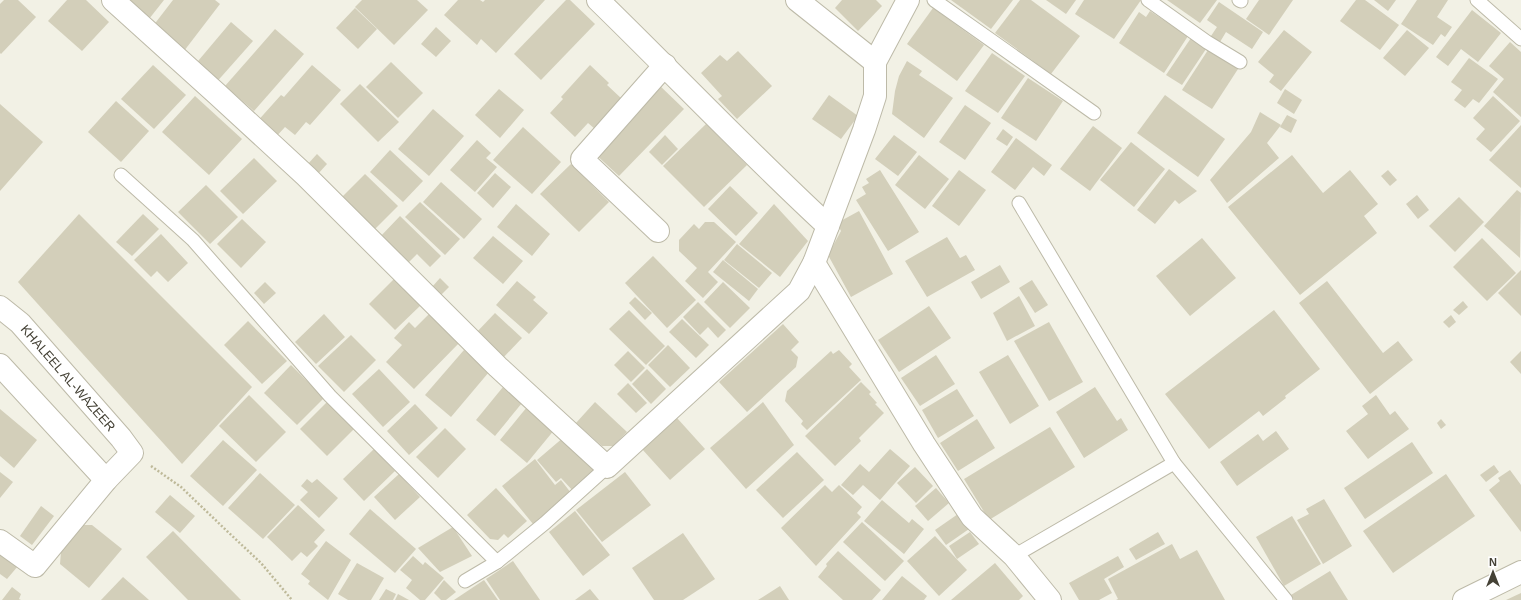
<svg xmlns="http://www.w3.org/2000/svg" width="1521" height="600" font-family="Arial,sans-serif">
<rect width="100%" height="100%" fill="#f2f1e5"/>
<g fill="#d3cfba">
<path d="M 4,0 L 18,0 L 36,17 L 1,54 L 0,53 L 0,4 Z"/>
<path d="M 67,0 L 86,0 L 109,22 L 82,51 L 48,21 Z"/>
<path d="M 124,0 L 164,0 L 149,19 Z"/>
<path d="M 173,0 L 215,0 L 220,4 L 184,51 L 153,26 Z"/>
<path d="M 362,0 L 417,0 L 428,10 L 394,45 L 355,7 Z"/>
<path d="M 458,0 L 480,0 L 483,2 L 485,0 L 545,0 L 496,53 L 481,39 L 477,45 L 444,15 Z"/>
<path d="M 566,0 L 570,0 L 595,24 L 541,80 L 514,54 Z"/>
<path d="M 842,0 L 876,0 L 882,6 L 858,31 L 835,8 Z"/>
<path d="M 951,0 L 1013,0 L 991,29 Z"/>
<path d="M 1020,0 L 1031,0 L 1080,36 L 1051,74 L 995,33 Z"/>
<path d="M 1046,0 L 1076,0 L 1066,14 Z"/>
<path d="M 1084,0 L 1141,0 L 1114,39 L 1075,14 Z"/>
<path d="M 1167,0 L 1217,0 L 1200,23 Z"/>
<path d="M 1259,0 L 1293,0 L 1269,35 L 1246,19 Z"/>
<path d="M 1356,0 L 1365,0 L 1399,25 L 1380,50 L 1340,21 Z"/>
<path d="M 1374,0 L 1396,0 L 1388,11 Z"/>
<path d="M 1417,0 L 1448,0 L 1437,17 L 1452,27 L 1445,37 L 1441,34 L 1433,45 L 1401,24 Z"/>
<path d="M 1219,2 L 1263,32 L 1252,49 L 1226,32 L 1220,42 L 1211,36 L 1217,27 L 1207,20 Z"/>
<path d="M 355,8 L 377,29 L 358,49 L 336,28 Z"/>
<path d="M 933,8 L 984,45 L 957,81 L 907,44 Z"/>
<path d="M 1472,10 L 1501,33 L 1478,62 L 1461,49 L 1448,66 L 1436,57 Z"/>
<path d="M 1150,11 L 1188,36 L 1164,73 L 1119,43 L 1139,12 L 1146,17 Z"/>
<path d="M 231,22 L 253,41 L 214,85 L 193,67 Z"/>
<path d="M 436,27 L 451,41 L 436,57 L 421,44 Z"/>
<path d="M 275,29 L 304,54 L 254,111 L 225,86 Z"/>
<path d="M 1284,30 L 1312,52 L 1281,91 L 1269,82 L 1274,75 L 1258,62 Z"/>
<path d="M 1407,30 L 1429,48 L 1405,76 L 1383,58 Z"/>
<path d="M 1191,38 L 1206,49 L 1182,85 L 1166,75 Z"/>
<path d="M 1510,42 L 1521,52 L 1521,117 L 1493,92 L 1504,79 L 1489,66 Z"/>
<path d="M 1208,50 L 1238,69 L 1212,109 L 1182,90 Z"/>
<path d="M 738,51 L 772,86 L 737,119 L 718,99 L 722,96 L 701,73 L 720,55 L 727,61 Z"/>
<path d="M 992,53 L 1025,76 L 998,113 L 965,91 Z"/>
<path d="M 1469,58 L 1498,79 L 1479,103 L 1473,99 L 1465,108 L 1454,100 L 1462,90 L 1451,82 Z"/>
<path d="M 907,61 L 922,71 L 919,75 L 953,98 L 924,138 L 892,114 L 895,91 L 899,76 Z"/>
<path d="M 391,62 L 423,93 L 398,118 L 366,87 Z"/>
<path d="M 153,65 L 186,95 L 154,129 L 121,99 Z"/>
<path d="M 312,65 L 341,90 L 310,125 L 306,122 L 295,135 L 285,127 L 274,139 L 255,124 L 281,95 L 284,97 Z"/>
<path d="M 590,65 L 609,83 L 607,85 L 622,99 L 595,129 L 588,123 L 575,137 L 550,113 L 563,99 L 561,97 Z"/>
<path d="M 1028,78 L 1063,101 L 1036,141 L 1001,118 Z"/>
<path d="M 360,84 L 399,122 L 378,142 L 340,104 Z"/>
<path d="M 658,84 L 684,109 L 619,176 L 593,152 Z"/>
<path d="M 499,89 L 524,110 L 500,138 L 475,115 Z"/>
<path d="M 1285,89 L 1302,100 L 1294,114 L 1277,103 Z"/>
<path d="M 829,95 L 858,116 L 841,139 L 812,119 Z"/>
<path d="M 1165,95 L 1225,139 L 1198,177 L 1137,133 Z"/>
<path d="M 195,96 L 242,139 L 209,175 L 162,132 Z"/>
<path d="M 1493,96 L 1520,121 L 1491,152 L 1476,139 L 1485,129 L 1473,118 Z"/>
<path d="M 116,101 L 149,131 L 121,162 L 88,132 Z"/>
<path d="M 0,104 L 43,142 L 0,191 Z"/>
<path d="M 965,105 L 991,123 L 965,160 L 939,142 Z"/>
<path d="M 433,109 L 464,136 L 429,176 L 398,149 Z"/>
<path d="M 1260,112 L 1281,125 L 1267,143 L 1279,158 L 1227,203 L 1210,180 L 1251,132 Z"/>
<path d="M 1287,115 L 1297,120 L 1291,133 L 1280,127 Z"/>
<path d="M 706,124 L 747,165 L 704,207 L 663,166 Z"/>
<path d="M 1521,125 L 1521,188 L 1489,160 Z"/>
<path d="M 1093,126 L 1122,148 L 1090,191 L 1060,169 Z"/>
<path d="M 523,127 L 561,162 L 532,194 L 493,160 Z"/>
<path d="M 1003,129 L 1013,137 L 1007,146 L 996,139 Z"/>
<path d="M 665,135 L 678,149 L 662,165 L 649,152 Z"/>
<path d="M 894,135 L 917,152 L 898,176 L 875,159 Z"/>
<path d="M 1016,138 L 1052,165 L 1044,176 L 1033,167 L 1015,190 L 991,172 Z"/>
<path d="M 477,140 L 491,153 L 486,158 L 497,167 L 475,192 L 450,170 Z"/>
<path d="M 1131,142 L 1165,169 L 1134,207 L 1100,180 Z"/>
<path d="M 390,150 L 423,181 L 403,202 L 370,172 Z"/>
<path d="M 317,154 L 327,164 L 317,175 L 307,165 Z"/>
<path d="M 919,155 L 949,179 L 925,209 L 895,185 Z"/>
<path d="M 1292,155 L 1323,193 L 1350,170 L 1378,204 L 1364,216 L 1377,233 L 1300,295 L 1228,207 Z"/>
<path d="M 254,158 L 277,181 L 243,214 L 220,191 Z"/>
<path d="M 571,164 L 609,202 L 579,232 L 540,194 Z"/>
<path d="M 1169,169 L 1197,191 L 1179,204 L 1175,200 L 1155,224 L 1137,210 Z"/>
<path d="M 880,170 L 919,232 L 888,251 L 856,200 L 866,194 L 862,187 L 869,183 L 866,179 Z"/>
<path d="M 959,170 L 986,190 L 959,226 L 932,206 Z"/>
<path d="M 1388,170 L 1397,180 L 1390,186 L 1381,176 Z"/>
<path d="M 495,173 L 511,187 L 493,208 L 477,193 Z"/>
<path d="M 365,174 L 398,206 L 375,229 L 342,197 Z"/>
<path d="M 441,182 L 482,219 L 464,239 L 423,202 Z"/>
<path d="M 206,185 L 238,217 L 210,244 L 178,212 Z"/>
<path d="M 730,186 L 758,213 L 736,236 L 708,209 Z"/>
<path d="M 1517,190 L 1521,193 L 1520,258 L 1484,226 Z"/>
<path d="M 1417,195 L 1429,210 L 1418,219 L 1406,204 Z"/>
<path d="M 1459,197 L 1484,222 L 1455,252 L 1429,226 Z"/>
<path d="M 420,202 L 460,239 L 445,255 L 405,217 Z"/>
<path d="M 516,204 L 550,234 L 532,256 L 497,227 Z"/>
<path d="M 774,204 L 808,241 L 780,277 L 739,244 Z"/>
<path d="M 859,211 L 893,274 L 851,297 L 828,255 L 841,231 L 837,223 Z"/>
<path d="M 79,214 L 252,387 L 182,464 L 18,282 Z"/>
<path d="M 143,214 L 159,229 L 132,256 L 116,242 Z"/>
<path d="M 400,216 L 441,256 L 430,267 L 417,254 L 407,264 L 380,237 Z"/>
<path d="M 242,219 L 266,242 L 241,268 L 217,244 Z"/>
<path d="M 705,222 L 714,222 L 736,242 L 708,272 L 718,282 L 703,298 L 685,281 L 697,268 L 679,251 L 679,240 L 694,224 L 699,229 Z"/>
<path d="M 161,234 L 188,263 L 168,282 L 157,271 L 151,277 L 134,260 Z"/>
<path d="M 493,236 L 523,261 L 503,284 L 473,258 Z"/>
<path d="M 947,237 L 960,258 L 966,255 L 975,270 L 927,297 L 905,261 Z"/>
<path d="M 1202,238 L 1236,278 L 1190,316 L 1156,276 Z"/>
<path d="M 1482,238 L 1516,273 L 1487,301 L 1453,267 Z"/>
<path d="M 737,244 L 772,273 L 759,288 L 724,260 Z"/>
<path d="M 653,256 L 696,300 L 667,328 L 625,283 Z"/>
<path d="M 723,260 L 758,289 L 749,301 L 713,272 Z"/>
<path d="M 1000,265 L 1010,282 L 981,299 L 971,282 Z"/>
<path d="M 1521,270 L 1521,316 L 1498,293 Z"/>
<path d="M 395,278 L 422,304 L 395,330 L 369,304 Z"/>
<path d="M 440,278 L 449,287 L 441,295 L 432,287 Z"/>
<path d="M 1032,280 L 1048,305 L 1035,313 L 1019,288 Z"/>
<path d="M 517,281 L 536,297 L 533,300 L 548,313 L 529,334 L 496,305 Z"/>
<path d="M 1327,281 L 1383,353 L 1398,341 L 1413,360 L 1370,394 L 1299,303 Z"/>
<path d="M 265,282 L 276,293 L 264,304 L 254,293 Z"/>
<path d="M 723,282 L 750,308 L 730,328 L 704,302 Z"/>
<path d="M 1019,296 L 1035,326 L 1007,341 L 993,313 Z"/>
<path d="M 635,297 L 652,313 L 645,320 L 629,303 Z"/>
<path d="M 1463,301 L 1468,307 L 1459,315 L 1453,310 Z"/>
<path d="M 698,302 L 726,330 L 718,338 L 708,327 L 700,335 L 683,317 Z"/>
<path d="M 929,306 L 951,338 L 899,372 L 878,340 Z"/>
<path d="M 629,310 L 665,346 L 646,365 L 609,329 Z"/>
<path d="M 1274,310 L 1320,369 L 1285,396 L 1286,398 L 1263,416 L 1259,411 L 1209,449 L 1165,394 Z"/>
<path d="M 430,313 L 460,342 L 414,389 L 386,362 L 402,345 L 394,338 L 409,322 L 415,328 Z"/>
<path d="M 495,313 L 522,338 L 502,359 L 475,334 Z"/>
<path d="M 324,314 L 345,337 L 316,364 L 295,342 Z"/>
<path d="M 1451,315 L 1456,322 L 1449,328 L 1443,322 Z"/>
<path d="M 682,319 L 709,345 L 696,358 L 669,332 Z"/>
<path d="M 248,321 L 287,361 L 262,384 L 224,345 Z"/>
<path d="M 1049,322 L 1083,382 L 1049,401 L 1014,341 Z"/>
<path d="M 783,324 L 799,342 L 791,350 L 798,357 L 796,367 L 747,412 L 719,382 Z"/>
<path d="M 351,335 L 376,360 L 344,392 L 318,366 Z"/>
<path d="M 668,345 L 690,368 L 670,387 L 648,365 Z"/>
<path d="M 464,350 L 489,372 L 451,417 L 425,395 Z"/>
<path d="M 839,350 L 852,364 L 849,367 L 861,380 L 807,430 L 801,424 L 803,421 L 785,401 L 787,391 L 831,351 L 833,354 Z"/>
<path d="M 628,351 L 645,368 L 631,382 L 614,365 Z"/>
<path d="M 1521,351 L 1521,374 L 1510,362 Z"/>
<path d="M 936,355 L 955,384 L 920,406 L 901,378 Z"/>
<path d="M 1008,355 L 1039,406 L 1010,424 L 979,372 Z"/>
<path d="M 291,365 L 324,398 L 297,425 L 264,393 Z"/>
<path d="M 379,369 L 410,402 L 383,427 L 352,394 Z"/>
<path d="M 647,369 L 666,389 L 651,404 L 632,384 Z"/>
<path d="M 861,382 L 871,392 L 869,394 L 877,403 L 875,404 L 884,413 L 859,438 L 861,441 L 835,466 L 805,436 Z"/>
<path d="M 628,383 L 647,403 L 636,413 L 617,394 Z"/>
<path d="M 503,387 L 522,403 L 495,436 L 476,420 Z"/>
<path d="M 1095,387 L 1117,421 L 1121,418 L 1128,430 L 1084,458 L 1056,412 Z"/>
<path d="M 957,389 L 974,416 L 938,438 L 922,410 Z"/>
<path d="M 249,395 L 286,432 L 256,462 L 219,426 Z"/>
<path d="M 1376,395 L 1390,415 L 1395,411 L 1409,429 L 1368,459 L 1346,431 L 1368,414 L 1362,406 Z"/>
<path d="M 327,402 L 354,429 L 327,456 L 300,429 Z"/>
<path d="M 595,402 L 627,432 L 613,446 L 602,446 L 576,423 Z"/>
<path d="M 763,402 L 794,445 L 746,489 L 710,448 Z"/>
<path d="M 415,404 L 438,428 L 409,455 L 387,431 Z"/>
<path d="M 527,407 L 555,429 L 527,463 L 500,440 Z"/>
<path d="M 0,409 L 37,440 L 14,468 L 0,456 Z"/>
<path d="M 677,418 L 705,449 L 670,480 L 642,449 Z"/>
<path d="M 977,419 L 995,448 L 958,471 L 940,443 Z"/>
<path d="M 1441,419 L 1446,425 L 1441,429 L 1437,423 Z"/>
<path d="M 1050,427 L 1075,467 L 989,520 L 964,479 Z"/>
<path d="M 445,428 L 466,449 L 438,478 L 416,457 Z"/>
<path d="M 1276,431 L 1289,449 L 1237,486 L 1220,462 L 1258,434 L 1263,441 Z"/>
<path d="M 564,437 L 598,471 L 574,492 L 561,478 L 556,482 L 537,460 Z"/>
<path d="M 223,440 L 257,470 L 223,506 L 190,476 Z"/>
<path d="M 1412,442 L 1433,473 L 1365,519 L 1344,488 Z"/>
<path d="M 374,449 L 395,471 L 364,501 L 343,479 Z"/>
<path d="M 890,449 L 910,466 L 880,500 L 863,485 L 853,495 L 841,485 L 860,464 L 869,472 Z"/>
<path d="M 797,452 L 824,480 L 783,518 L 756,490 Z"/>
<path d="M 535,459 L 555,485 L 561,480 L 571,493 L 533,524 L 502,486 Z"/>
<path d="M 1494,465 L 1499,472 L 1486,482 L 1480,475 Z"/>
<path d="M 915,467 L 933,486 L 916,503 L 897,483 Z"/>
<path d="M 1510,470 L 1521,485 L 1521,532 L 1489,490 L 1500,481 L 1498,478 Z"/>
<path d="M 0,472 L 13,482 L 0,498 Z"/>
<path d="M 625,472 L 651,505 L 602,542 L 576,510 Z"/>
<path d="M 260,473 L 295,505 L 263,539 L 228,508 Z"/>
<path d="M 399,474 L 420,497 L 395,520 L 374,497 Z"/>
<path d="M 1446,474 L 1475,516 L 1393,573 L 1363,531 Z"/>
<path d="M 307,479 L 312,483 L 317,479 L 338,498 L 319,518 L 300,500 L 308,492 L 301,486 Z"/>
<path d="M 825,485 L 832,492 L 839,485 L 862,507 L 857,513 L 861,517 L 816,566 L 781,528 Z"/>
<path d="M 496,488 L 527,521 L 508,538 L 504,534 L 498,540 L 490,539 L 467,515 Z"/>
<path d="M 936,488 L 949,503 L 928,521 L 915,506 Z"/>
<path d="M 170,495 L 195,516 L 180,533 L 155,512 Z"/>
<path d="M 1324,499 L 1352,546 L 1323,564 L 1297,520 L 1309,514 L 1306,509 Z"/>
<path d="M 882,500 L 909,523 L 912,519 L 924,529 L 904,554 L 864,521 Z"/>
<path d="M 298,505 L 325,530 L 314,542 L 318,546 L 307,557 L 301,552 L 292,561 L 267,537 Z"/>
<path d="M 41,506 L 54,516 L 32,545 L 20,536 Z"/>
<path d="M 370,509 L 416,549 L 395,573 L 349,534 Z"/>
<path d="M 575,511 L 610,555 L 583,576 L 549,532 Z"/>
<path d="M 958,514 L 969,529 L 946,545 L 935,530 Z"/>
<path d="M 1292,516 L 1321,564 L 1284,586 L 1256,537 Z"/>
<path d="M 862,522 L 904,561 L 885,581 L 843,542 Z"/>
<path d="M 81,525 L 92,525 L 122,549 L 89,588 L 60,564 L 61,552 Z"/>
<path d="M 453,527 L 472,556 L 440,572 L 418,548 Z"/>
<path d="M 173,531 L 241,600 L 188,600 L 146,557 Z"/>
<path d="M 970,532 L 979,544 L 957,559 L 949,546 Z"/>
<path d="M 1158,532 L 1165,544 L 1136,560 L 1129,549 Z"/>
<path d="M 683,533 L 715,579 L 683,600 L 654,600 L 632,568 Z"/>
<path d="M 935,536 L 967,570 L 939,596 L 907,561 Z"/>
<path d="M 326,541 L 351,560 L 328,600 L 308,584 L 310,581 L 301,574 Z"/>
<path d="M 1172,544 L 1180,559 L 1197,550 L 1225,600 L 1116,600 L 1118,599 L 1108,579 Z"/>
<path d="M 838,551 L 881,590 L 872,600 L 843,600 L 818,577 L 827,566 L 826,564 Z"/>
<path d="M 0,552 L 18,566 L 7,579 L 0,574 Z"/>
<path d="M 413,556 L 423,565 L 425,562 L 444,578 L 425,600 L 420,600 L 406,588 L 412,580 L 400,570 Z"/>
<path d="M 1118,556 L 1124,567 L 1104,579 L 1112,593 L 1099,600 L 1079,600 L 1069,583 Z"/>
<path d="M 513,561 L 540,600 L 500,600 L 486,579 Z"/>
<path d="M 357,563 L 384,578 L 371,600 L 348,600 L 338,594 Z"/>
<path d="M 995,563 L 1023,596 L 1019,600 L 951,600 Z"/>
<path d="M 1330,571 L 1348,600 L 1294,600 L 1291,595 Z"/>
<path d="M 902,576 L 927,596 L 924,600 L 882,600 Z"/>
<path d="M 123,577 L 149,600 L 101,600 Z"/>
<path d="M 444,580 L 456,592 L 446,600 L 441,600 L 434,593 Z"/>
<path d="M 484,580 L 498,600 L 454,600 Z"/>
<path d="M 780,586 L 789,600 L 758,600 Z"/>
<path d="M 12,587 L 21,594 L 19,599 L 21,600 L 2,600 Z"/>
<path d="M 386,589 L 396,594 L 393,600 L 379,600 Z"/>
<path d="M 590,589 L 599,600 L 575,600 Z"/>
<path d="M 1521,593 L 1521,600 L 1506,600 Z"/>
<path d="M 398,594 L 409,600 L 395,600 Z"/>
</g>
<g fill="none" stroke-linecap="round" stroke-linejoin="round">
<defs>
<g id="service">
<path d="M 934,0 L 1094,113"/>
<path d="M 1148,0 L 1207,42 L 1240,62"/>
<path d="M 1239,0 L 1241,1"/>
<path d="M 1477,0 L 1521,39"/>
<path d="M 121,175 L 193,240 L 330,396 L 497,562 L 545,523 L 607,467"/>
<path d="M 1019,203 L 1174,463 L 1286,600"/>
<path d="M 1014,556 L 1174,463"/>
<path d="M 465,581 L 497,562"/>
</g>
<g id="minor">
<path d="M 113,0 L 216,93 L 306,176 L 498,367 L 607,467 L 799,291 L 814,263 L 864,130 L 875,96 L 875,62 L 908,0"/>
<path d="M 598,0 C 675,75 749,153 828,226"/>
<path d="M 797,0 L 875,62"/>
<path d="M 658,231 L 582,159 L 665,65"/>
<path d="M 814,263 L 924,444 L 972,517 L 1014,556 L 1050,600"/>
<path d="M 0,307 L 20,323 L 121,438 L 132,453 L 106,480 L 35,566 L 0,541"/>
<path d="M 0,365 L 106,480"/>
</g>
<path id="tertiary" d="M 1464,600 L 1521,572"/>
</defs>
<use href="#service" stroke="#bdbaa8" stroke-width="15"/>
<use href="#minor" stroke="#bdbaa8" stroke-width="24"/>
<use href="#tertiary" stroke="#bdbaa8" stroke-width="24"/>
<path stroke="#beb999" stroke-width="2.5" stroke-dasharray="2 2" stroke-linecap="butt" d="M 151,466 L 181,487 L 228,532 L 261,563 L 292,600"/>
<use href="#service" stroke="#fff" stroke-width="13"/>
<use href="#minor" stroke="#fff" stroke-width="22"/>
<use href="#tertiary" stroke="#fff" stroke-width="22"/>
</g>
<g text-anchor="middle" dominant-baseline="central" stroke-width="4" stroke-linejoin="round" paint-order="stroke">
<g font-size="13" fill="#444135" stroke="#fff">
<text transform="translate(68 378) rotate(49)">KHALEEL AL-WAZEER</text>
</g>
</g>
<g transform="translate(1493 572)" stroke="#ffffff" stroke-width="3" paint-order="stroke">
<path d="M0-3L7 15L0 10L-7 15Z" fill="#444135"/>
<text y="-6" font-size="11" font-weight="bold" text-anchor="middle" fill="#444135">N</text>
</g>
</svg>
